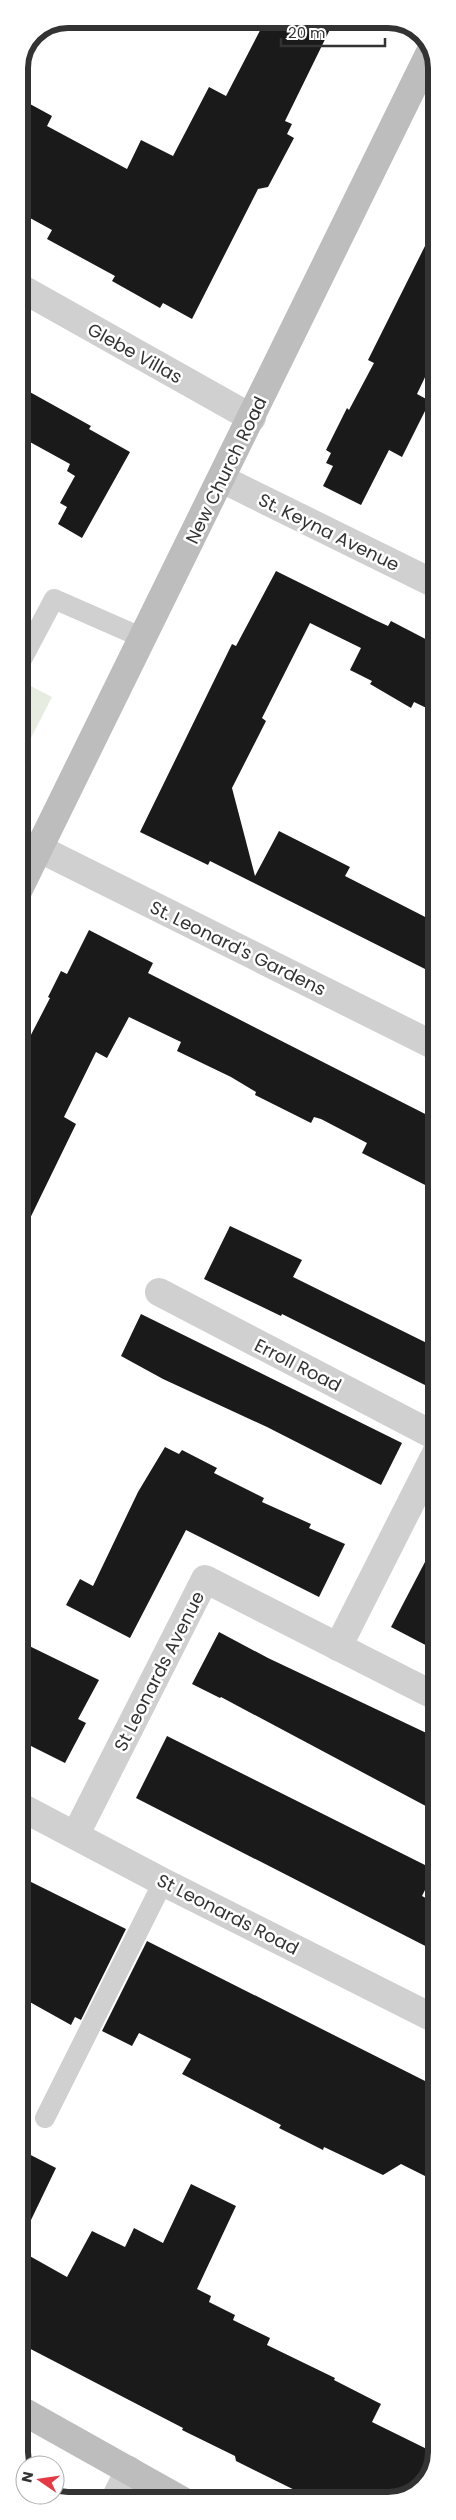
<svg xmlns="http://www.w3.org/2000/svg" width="456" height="2520" font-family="Poppins,sans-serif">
<rect width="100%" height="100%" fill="#fff"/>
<path fill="#e6ecdf" d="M 19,680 L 52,697 L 19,761 Z"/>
<g fill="#1a1a1a">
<path d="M 266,19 L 335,19 L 285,121 L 292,124 L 287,134 L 294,138 L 268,187 L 258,189 L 192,319 L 163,303 L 160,308 L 112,281 L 115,276 L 47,239 L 52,230 L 19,212 L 19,98 L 52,116 L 47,126 L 127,169 L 141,140 L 173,156 L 209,87 L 226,96 Z"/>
<path d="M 437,222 L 437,352 L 417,394 L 430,401 L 402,457 L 389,450 L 361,505 L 323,486 L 333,466 L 326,463 L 331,453 L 326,450 L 347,408 L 349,410 L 374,363 L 368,360 Z"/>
<path d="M 19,386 L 91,426 L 89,429 L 130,452 L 82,538 L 58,524 L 67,507 L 60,503 L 75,476 L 67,471 L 70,464 L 19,436 Z"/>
<path d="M 276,571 L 375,620 L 388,626 L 391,621 L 437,645 L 437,713 L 414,702 L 411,708 L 370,684 L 372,681 L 350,670 L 361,648 L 310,623 L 262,718 L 266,721 L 232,788 L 255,876 L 279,831 L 350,867 L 345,876 L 437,923 L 437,975 L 210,861 L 208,865 L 140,832 L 232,644 L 236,646 Z"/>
<path d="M 89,930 L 153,963 L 148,973 L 437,1120 L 437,1191 L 362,1153 L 367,1143 L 321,1119 L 314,1117 L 311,1123 L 255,1095 L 256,1092 L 231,1077 L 177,1051 L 181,1042 L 129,1017 L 107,1058 L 96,1052 L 64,1117 L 76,1124 L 19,1241 L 19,1058 L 50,998 L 48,997 L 61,971 L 67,974 Z"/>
<path d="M 230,1226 L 302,1260 L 293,1277 L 437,1348 L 437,1391 L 282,1314 L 281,1316 L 204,1279 Z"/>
<path d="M 141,1314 L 402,1443 L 381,1485 L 267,1427 L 163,1379 L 121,1356 Z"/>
<path d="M 165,1447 L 179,1454 L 182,1450 L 217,1468 L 214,1473 L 264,1498 L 262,1502 L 311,1524 L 309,1528 L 345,1544 L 319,1597 L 186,1530 L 130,1638 L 66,1605 L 80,1579 L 93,1586 L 138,1492 Z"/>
<path d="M 437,1539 L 437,1651 L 391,1627 Z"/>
<path d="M 219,1632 L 268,1658 L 437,1738 L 437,1812 L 221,1697 L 220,1698 L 192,1684 Z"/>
<path d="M 19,1641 L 99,1680 L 78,1719 L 86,1723 L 65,1763 L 19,1740 Z"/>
<path d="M 167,1736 L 435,1870 L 422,1896 L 437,1904 L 437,1952 L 136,1798 Z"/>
<path d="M 19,1876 L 126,1929 L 81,2020 L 75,2017 L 71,2025 L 19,1996 Z"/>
<path d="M 147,1941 L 437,2087 L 437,2182 L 401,2164 L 383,2175 L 324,2147 L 323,2150 L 279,2128 L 281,2125 L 182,2074 L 191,2059 L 139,2033 L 132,2046 L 102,2031 Z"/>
<path d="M 19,2149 L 56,2168 L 19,2245 Z"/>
<path d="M 191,2184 L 236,2206 L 197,2289 L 211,2296 L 209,2302 L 235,2315 L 233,2320 L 270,2338 L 267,2345 L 335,2378 L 334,2380 L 381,2404 L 372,2422 L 437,2454 L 425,2484 L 395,2501 L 317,2501 L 236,2461 L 235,2456 L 182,2430 L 183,2428 L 19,2343 L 19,2250 L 67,2277 L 92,2231 L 125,2247 L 134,2228 L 163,2243 Z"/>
</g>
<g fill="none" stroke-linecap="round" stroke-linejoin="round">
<g stroke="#d0d0d0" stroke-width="20">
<path d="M 19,665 L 54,599 L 143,638"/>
<path d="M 45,2118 L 163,1882"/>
</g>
<g stroke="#d0d0d0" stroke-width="28">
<path d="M 19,287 L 252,418"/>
<path d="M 222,479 L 437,585"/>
<path d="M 40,849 L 437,1047"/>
<path d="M 159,1292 L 437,1437"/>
<path d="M 338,1647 L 437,1451"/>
<path d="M 19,1806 L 163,1882 L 437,2020"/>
<path d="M 76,1834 L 205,1579 L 437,1697"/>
<path d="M 114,2501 L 129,2470"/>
</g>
<g stroke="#bdbdbd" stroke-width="28">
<path d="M 19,889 L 431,50"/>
<path d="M 19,2409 L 183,2501"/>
</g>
</g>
<g text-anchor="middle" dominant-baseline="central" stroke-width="5" stroke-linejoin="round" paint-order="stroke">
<g font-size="18" fill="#333" stroke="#fff">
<text transform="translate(135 353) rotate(29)">Glebe Villas</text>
<text transform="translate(226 470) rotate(-64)">New Church Road</text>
<text transform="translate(329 532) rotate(26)">St. Keyna Avenue</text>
<text transform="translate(238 948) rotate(26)">St. Leonard's Gardens</text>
<text transform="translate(298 1365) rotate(27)">Erroll Road</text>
<text transform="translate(159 1671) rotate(-63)">St Leonards Avenue</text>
<text transform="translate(228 1914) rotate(27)">St Leonards Road</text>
</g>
</g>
<path d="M0 0H456V2520H0ZM68 28H388A40 40 0 0 1 428 68V2452A40 40 0 0 1 388 2492H68A40 40 0 0 1 28 2452V68A40 40 0 0 1 68 28Z" fill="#fff" fill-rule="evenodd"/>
<path fill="none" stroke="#333" stroke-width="6" d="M68 28H388A40 40 0 0 1 428 68V2452A40 40 0 0 1 388 2492H68A40 40 0 0 1 28 2452V68A40 40 0 0 1 68 28Z"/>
<g transform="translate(40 2480) rotate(283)"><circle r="24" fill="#ffffff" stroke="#adadad"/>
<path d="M0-4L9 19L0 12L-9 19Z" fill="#e63946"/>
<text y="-8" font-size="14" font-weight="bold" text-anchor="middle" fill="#333333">N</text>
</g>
<path d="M281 38v8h104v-8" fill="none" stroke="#333333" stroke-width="2.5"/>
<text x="288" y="38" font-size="15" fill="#333333" stroke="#ffffff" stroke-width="4" paint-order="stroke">20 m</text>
</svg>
